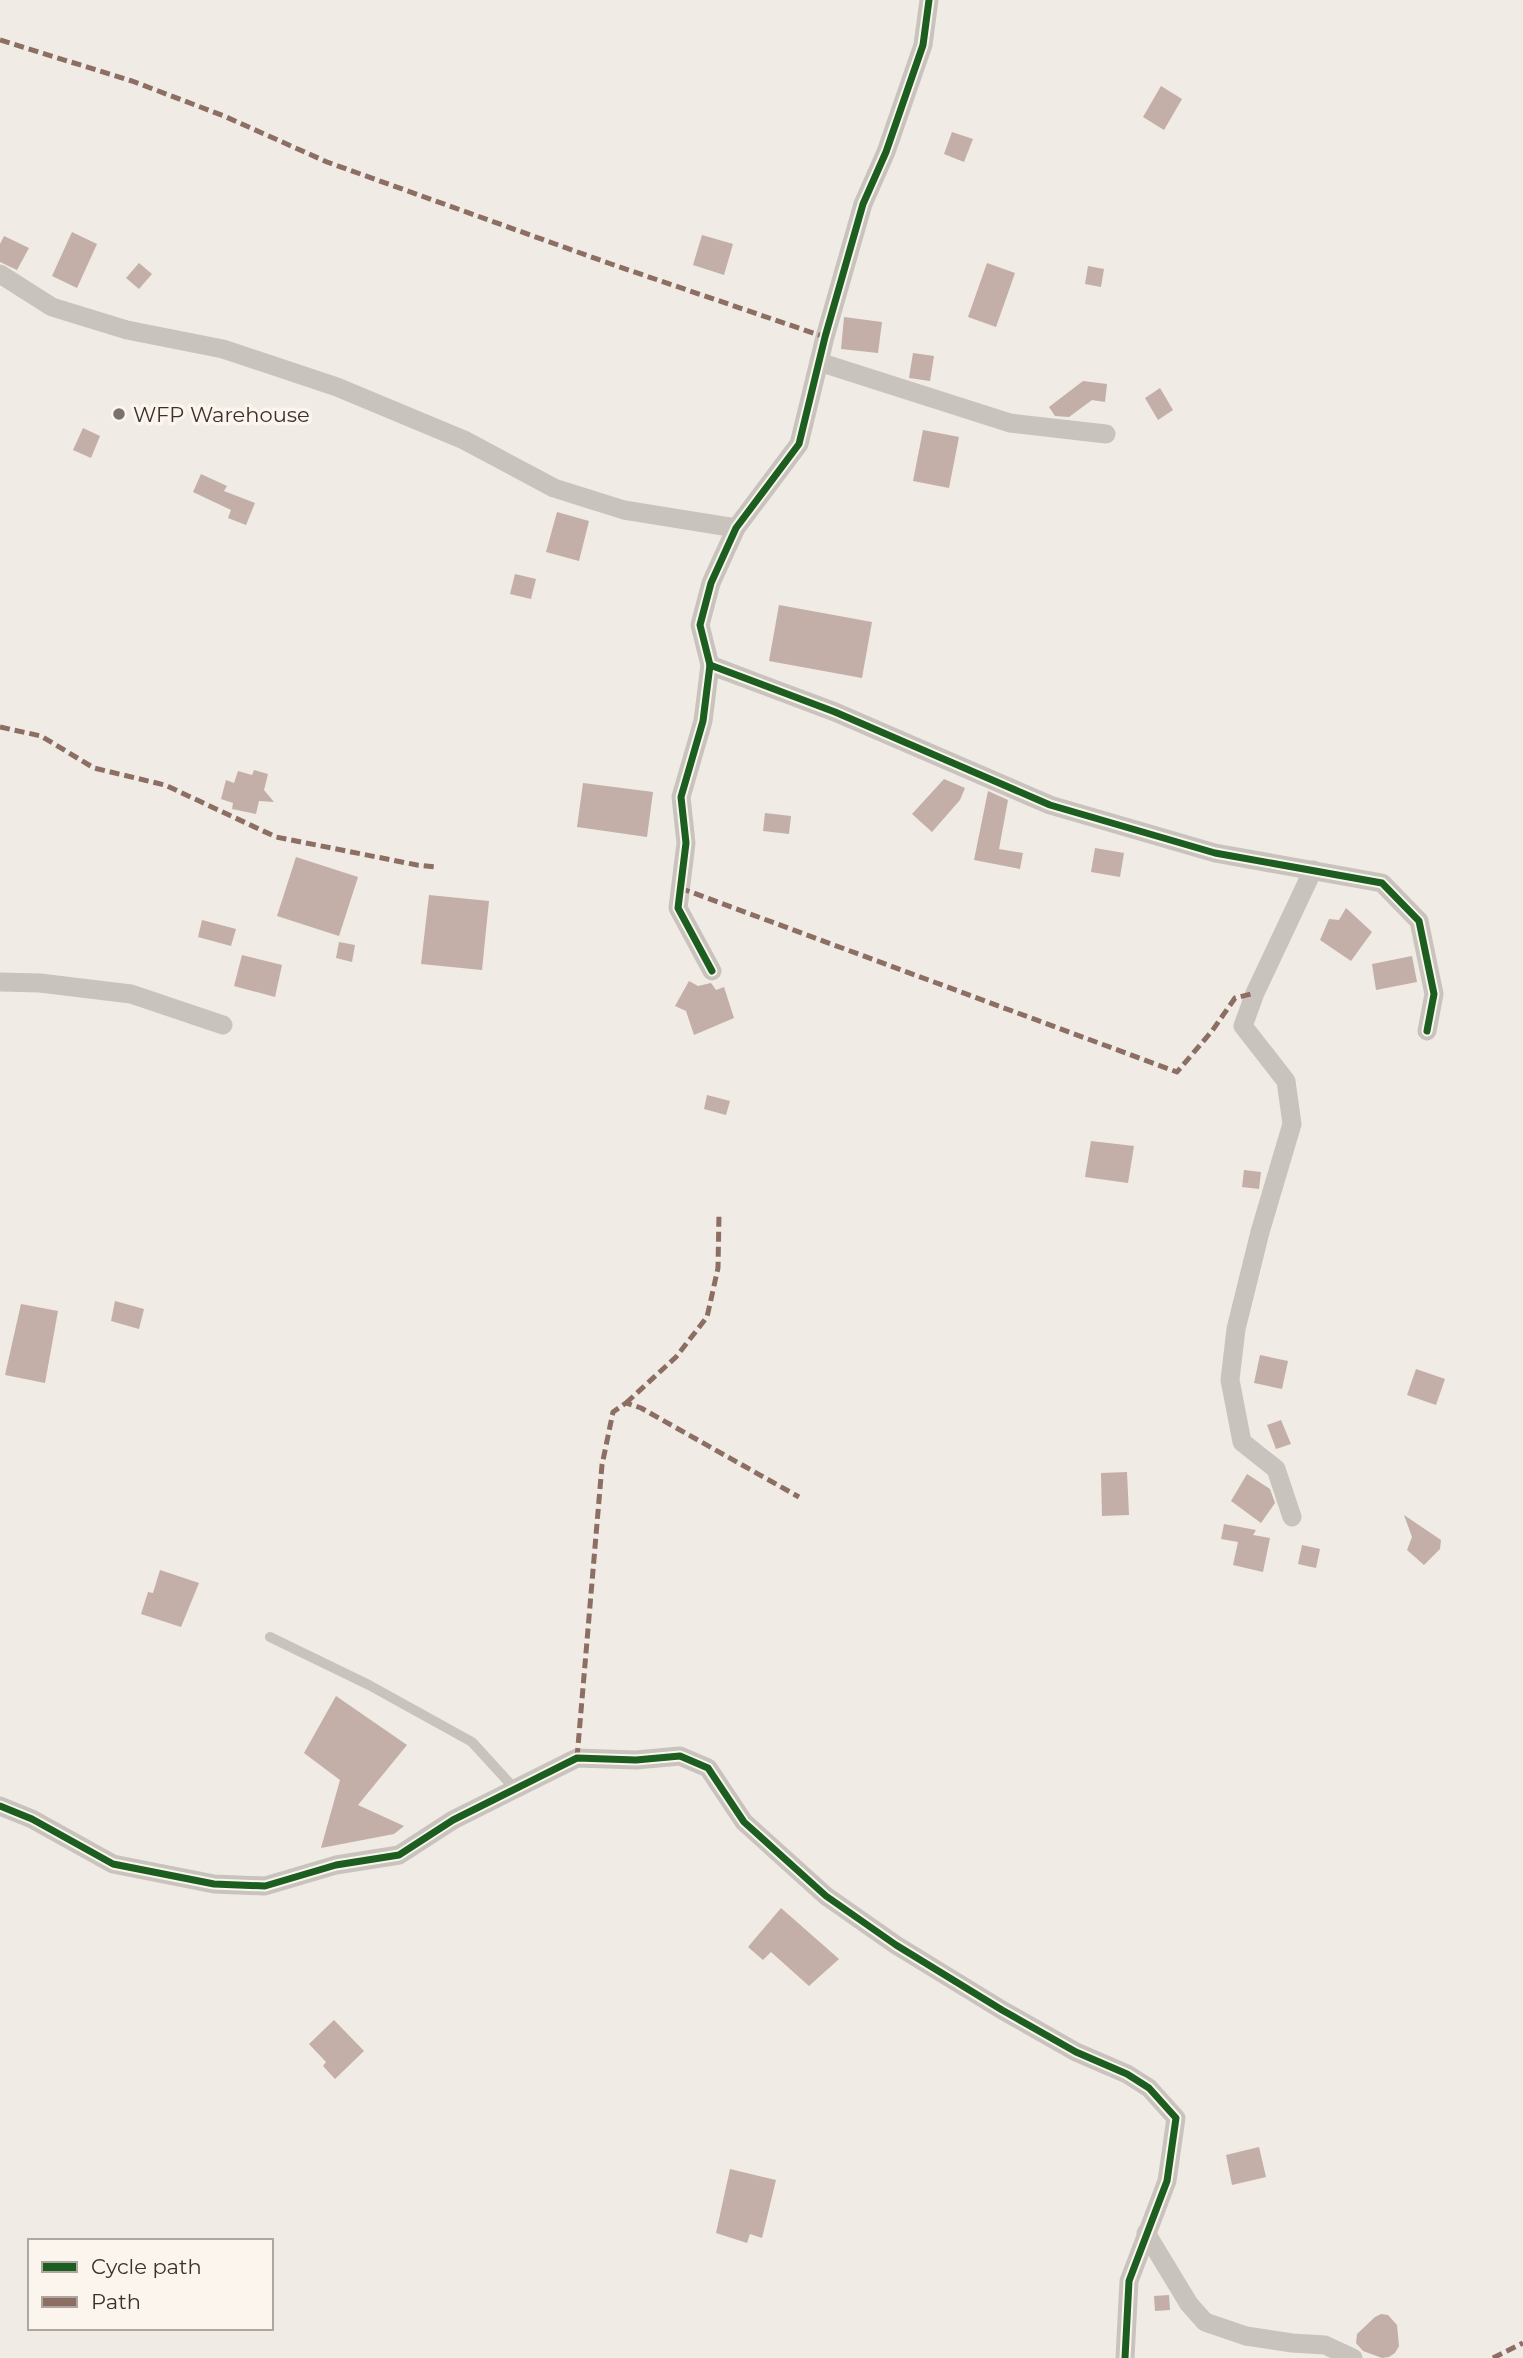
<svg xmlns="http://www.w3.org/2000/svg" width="1523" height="2358" font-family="Montserrat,sans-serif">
<rect width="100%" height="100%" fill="#f0ebe5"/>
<g fill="#c3afa7">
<path d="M 1161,86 L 1182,99 L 1164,130 L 1143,117 Z"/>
<path d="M 952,132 L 973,139 L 964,162 L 944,154 Z"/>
<path d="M 72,232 L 97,244 L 77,288 L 52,276 Z"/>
<path d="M 702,235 L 733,244 L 724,275 L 693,265 Z"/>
<path d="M 4,236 L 29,248 L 17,270 L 0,262 L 0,244 Z"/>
<path d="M 139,263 L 152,274 L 139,289 L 126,278 Z"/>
<path d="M 987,263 L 1015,273 L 996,327 L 968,317 Z"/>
<path d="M 1088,266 L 1104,269 L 1101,287 L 1085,284 Z"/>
<path d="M 844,317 L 882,322 L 878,353 L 841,349 Z"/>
<path d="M 913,353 L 934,356 L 930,381 L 909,378 Z"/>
<path d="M 1083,381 L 1107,384 L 1105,402 L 1092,400 L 1069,417 L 1055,416 L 1049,407 Z"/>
<path d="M 1160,388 L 1173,410 L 1158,420 L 1145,398 Z"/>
<path d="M 83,428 L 100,436 L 91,458 L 73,450 Z"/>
<path d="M 923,430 L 959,437 L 949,488 L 913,481 Z"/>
<path d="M 201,474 L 227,486 L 224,491 L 255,503 L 246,525 L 228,518 L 231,510 L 193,492 Z"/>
<path d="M 557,512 L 589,521 L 579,561 L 546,552 Z"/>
<path d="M 515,574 L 536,579 L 531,599 L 510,594 Z"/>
<path d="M 779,605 L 872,622 L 862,678 L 769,661 Z"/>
<path d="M 254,770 L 268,774 L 264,790 L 274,802 L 259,801 L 256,814 L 232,809 L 233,803 L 221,799 L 226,780 L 234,783 L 238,771 L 252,775 Z"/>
<path d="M 944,779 L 965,788 L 960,800 L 932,832 L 912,814 Z"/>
<path d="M 583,783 L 653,792 L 647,837 L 577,827 Z"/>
<path d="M 988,791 L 1008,800 L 999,849 L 1023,853 L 1020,869 L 974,860 Z"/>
<path d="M 765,813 L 791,816 L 789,834 L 763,831 Z"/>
<path d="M 1095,848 L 1124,853 L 1120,877 L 1091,872 Z"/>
<path d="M 296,857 L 358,877 L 339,936 L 277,916 Z"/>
<path d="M 429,895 L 489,901 L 482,970 L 421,964 Z"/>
<path d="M 1346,908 L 1372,932 L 1351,961 L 1320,940 L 1329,919 L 1339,920 Z"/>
<path d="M 202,920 L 236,929 L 231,946 L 198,937 Z"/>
<path d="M 339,942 L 355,945 L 352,962 L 336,958 Z"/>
<path d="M 242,955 L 282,965 L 275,997 L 234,986 Z"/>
<path d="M 1412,956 L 1417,982 L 1376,990 L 1372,964 Z"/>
<path d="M 689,981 L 698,986 L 711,983 L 716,990 L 724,987 L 734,1018 L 694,1035 L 686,1011 L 675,1006 Z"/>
<path d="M 707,1095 L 730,1101 L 726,1115 L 704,1109 Z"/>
<path d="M 1091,1141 L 1134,1146 L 1128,1183 L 1085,1177 Z"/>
<path d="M 1244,1170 L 1261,1172 L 1259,1189 L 1242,1187 Z"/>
<path d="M 115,1301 L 144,1309 L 139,1329 L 111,1321 Z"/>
<path d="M 21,1304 L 58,1311 L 45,1383 L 5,1375 Z"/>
<path d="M 1260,1355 L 1288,1361 L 1282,1389 L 1254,1383 Z"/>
<path d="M 1416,1369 L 1445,1379 L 1436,1405 L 1407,1395 Z"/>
<path d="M 1281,1420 L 1291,1444 L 1276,1449 L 1267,1425 Z"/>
<path d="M 1127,1472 L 1129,1515 L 1102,1516 L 1101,1473 Z"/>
<path d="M 1247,1474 L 1270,1489 L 1275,1503 L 1261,1523 L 1231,1501 Z"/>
<path d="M 1404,1515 L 1441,1540 L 1440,1549 L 1424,1565 L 1407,1550 L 1412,1537 Z"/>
<path d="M 1224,1524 L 1256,1530 L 1253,1535 L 1270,1538 L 1263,1572 L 1233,1565 L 1238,1542 L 1221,1539 Z"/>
<path d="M 1302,1545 L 1320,1549 L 1316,1568 L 1298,1564 Z"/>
<path d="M 160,1570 L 199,1583 L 181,1627 L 141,1614 L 148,1592 L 153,1593 Z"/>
<path d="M 336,1696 L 407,1745 L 358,1805 L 404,1826 L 394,1834 L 321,1848 L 340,1780 L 304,1753 Z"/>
<path d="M 781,1908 L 839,1959 L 809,1986 L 771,1952 L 763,1960 L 748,1947 Z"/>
<path d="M 334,2020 L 364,2051 L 335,2079 L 323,2066 L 326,2062 L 309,2044 Z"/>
<path d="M 1259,2147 L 1266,2177 L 1232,2185 L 1226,2155 Z"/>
<path d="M 730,2169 L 776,2180 L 762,2238 L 750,2234 L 747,2243 L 716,2233 Z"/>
<path d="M 1169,2295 L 1170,2310 L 1155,2311 L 1154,2296 Z"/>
<path d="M 1381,2314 L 1388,2315 L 1397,2325 L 1399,2346 L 1395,2353 L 1389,2357 L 1382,2358 L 1363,2351 L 1356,2343 L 1357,2334 L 1375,2317 Z"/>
</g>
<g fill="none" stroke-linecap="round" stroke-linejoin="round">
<path stroke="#c9c3be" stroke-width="10" d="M 270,1637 L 369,1685 L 472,1742 L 515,1789"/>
<g stroke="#c9c3be" stroke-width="19">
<path d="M 0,274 L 52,307 L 127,330 L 223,349 L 337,387 L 464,440 L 554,488 L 624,510 L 736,528"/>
<path d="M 819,362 L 1010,423 L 1106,434"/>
<path d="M 710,665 L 835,712 L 1050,805 L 1215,853 L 1382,883 L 1419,921 L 1434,994 L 1427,1031"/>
<path d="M 712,971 L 678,908 L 686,843 L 681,797 L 703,721 L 710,665 L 700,625 L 711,583 L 736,528 L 799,444 L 825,337 L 863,204 L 886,152 L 923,45 L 929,0"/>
<path d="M 0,982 L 40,983 L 131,994 L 223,1025"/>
<path d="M 1292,1517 L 1276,1469 L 1242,1442 L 1230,1380 L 1236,1329 L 1260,1232 L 1292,1124 L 1286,1081 L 1243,1026 L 1255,993 L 1313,870"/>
<path d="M 0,1806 L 32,1819 L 113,1864 L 214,1884 L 265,1886 L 336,1865 L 399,1855 L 453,1820 L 577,1758 L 636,1760 L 680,1756 L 708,1768 L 744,1822 L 826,1896 L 896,1945 L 1002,2010 L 1076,2052 L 1127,2074 L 1149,2088 L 1176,2118 L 1167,2181 L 1129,2281 L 1125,2358"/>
<path d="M 1146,2233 L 1189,2304 L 1205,2322 L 1246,2336 L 1292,2343 L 1325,2345 L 1353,2358"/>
</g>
<g stroke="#8d6e63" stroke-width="5" stroke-dasharray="10 5" stroke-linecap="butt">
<path d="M 0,40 L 132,81 L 224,116 L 327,162 L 611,264 L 825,337"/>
<path d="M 0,727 L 41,736 L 94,768 L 165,785 L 276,837 L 417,865 L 436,867"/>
<path d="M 680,888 L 1177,1072 L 1212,1031 L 1235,998 L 1255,993"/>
<path d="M 626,1403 L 676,1357 L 707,1317 L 718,1268 L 719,1214"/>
<path d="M 577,1758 L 602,1465 L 613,1412 L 626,1403 L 641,1408 L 799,1497"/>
<path d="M 1493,2358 L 1523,2343"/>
</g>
<defs>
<g id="cycleway">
<path d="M 710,665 L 835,712 L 1050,805 L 1215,853 L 1382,883 L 1419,921 L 1434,994 L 1427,1031"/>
<path d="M 712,971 L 678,908 L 686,843 L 681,797 L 703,721 L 710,665 L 700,625 L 711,583 L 736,528 L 799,444 L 825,337 L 863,204 L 886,152 L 923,45 L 929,0"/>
<path d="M 0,1806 L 32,1819 L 113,1864 L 214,1884 L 265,1886 L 336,1865 L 399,1855 L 453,1820 L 577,1758 L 636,1760 L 680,1756 L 708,1768 L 744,1822 L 826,1896 L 896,1945 L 1002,2010 L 1076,2052 L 1127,2074 L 1149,2088 L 1176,2118 L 1167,2181 L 1129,2281 L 1125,2358"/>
</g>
</defs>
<use href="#cycleway" stroke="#fbf5ee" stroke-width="11"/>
<use href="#cycleway" stroke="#1b5e20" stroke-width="7"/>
</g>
<circle fill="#7a716c" stroke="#fbf5ee" stroke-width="2.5" cx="119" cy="414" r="7"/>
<g text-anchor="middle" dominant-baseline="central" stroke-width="7" stroke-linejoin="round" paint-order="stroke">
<g font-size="21" fill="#3b302b" stroke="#fbf5ee" text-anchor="start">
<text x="133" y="414">WFP Warehouse</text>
</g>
</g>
<rect x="28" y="2239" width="245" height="91" fill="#fbf5ee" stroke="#aea6a0" stroke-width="2"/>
<rect x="42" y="2262" width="35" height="10" fill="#1b5e20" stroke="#aea6a0" stroke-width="2"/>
<text x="91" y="2274" font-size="21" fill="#3b302b">Cycle path</text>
<rect x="42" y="2297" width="35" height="10" fill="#8d6e63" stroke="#aea6a0" stroke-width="2"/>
<text x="91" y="2309" font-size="21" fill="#3b302b">Path</text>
</svg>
